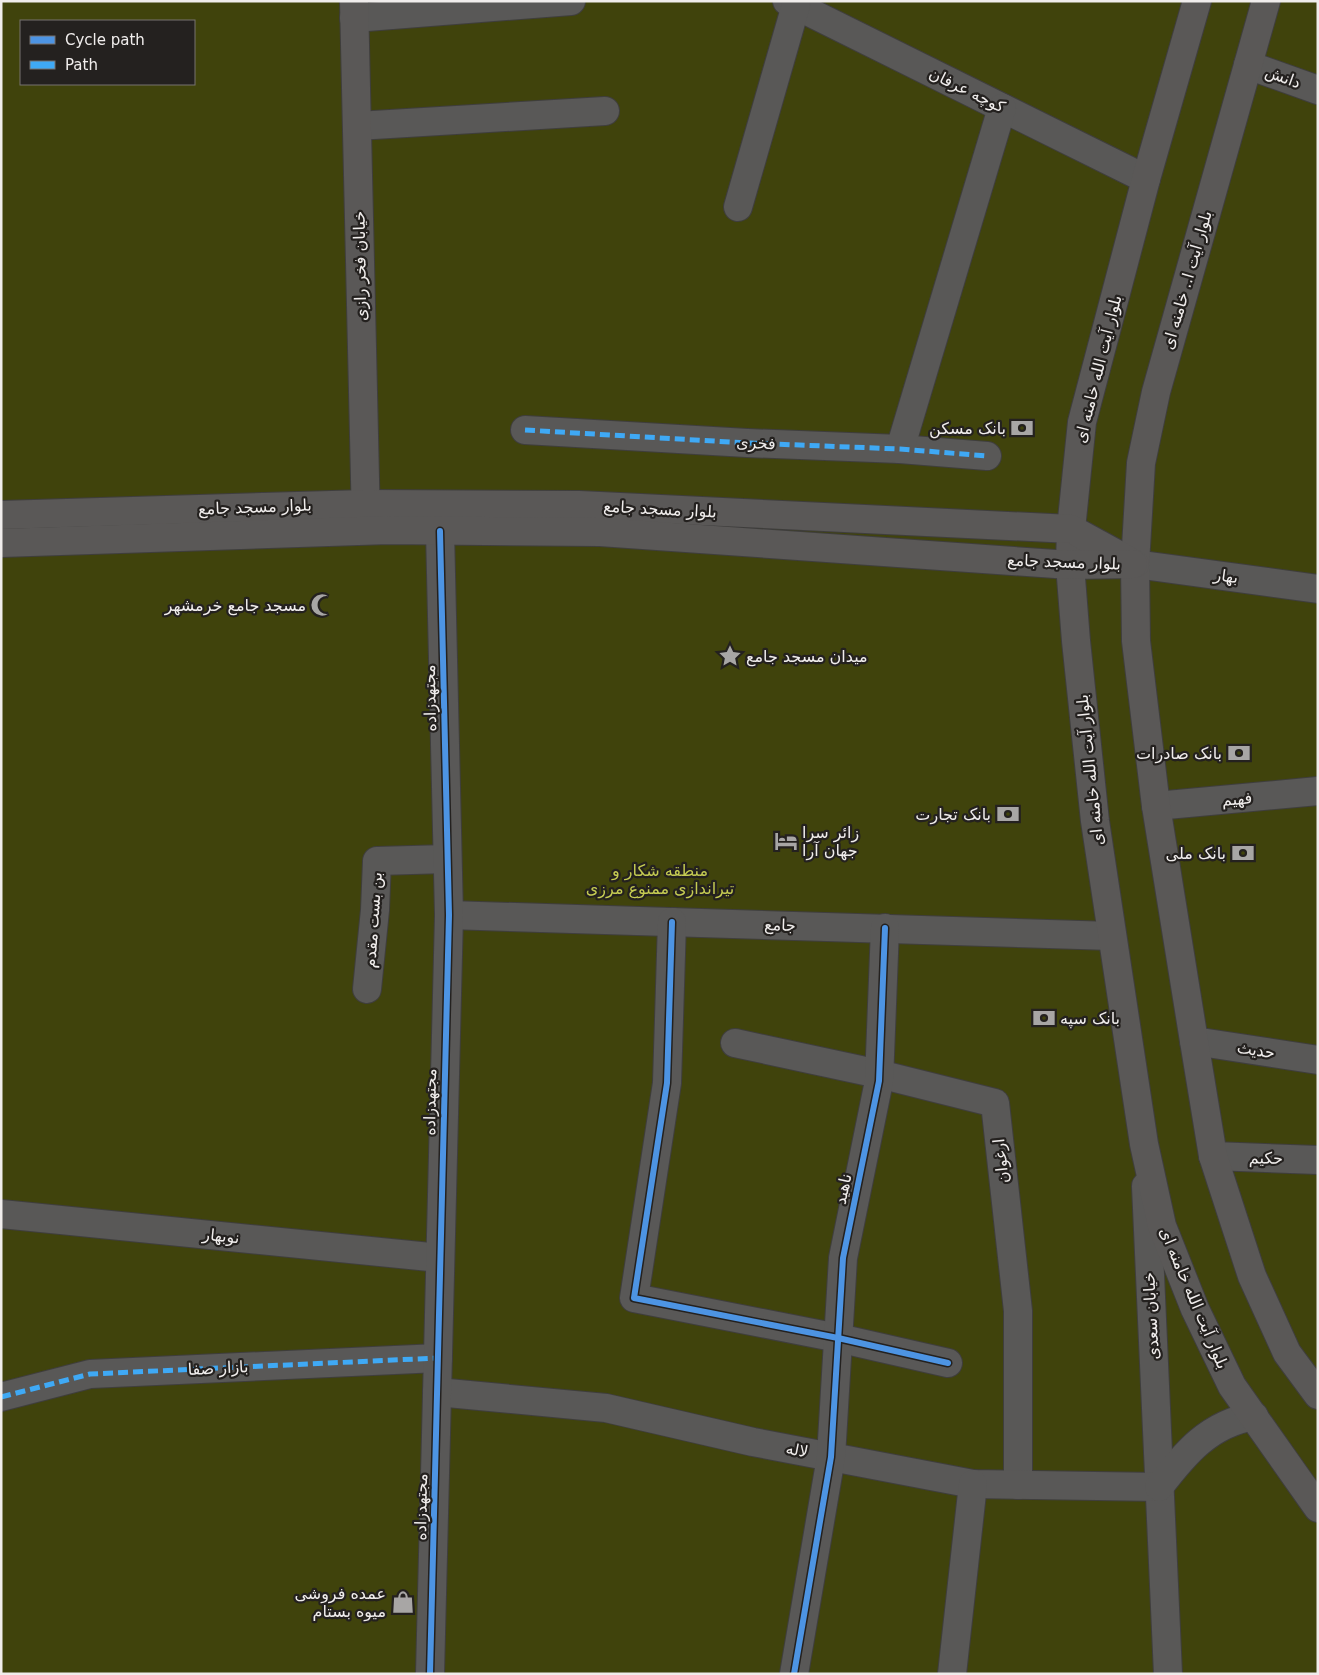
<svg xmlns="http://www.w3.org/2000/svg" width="1319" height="1675" font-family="'DejaVu Sans','Noto Sans Arabic',sans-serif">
<rect width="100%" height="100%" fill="#232120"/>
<path fill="#40430c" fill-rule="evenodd" d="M 1,1 L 1318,1 L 1318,1674 L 1,1674 ZM 21,21 L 194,21 L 194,84 L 21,84 Z"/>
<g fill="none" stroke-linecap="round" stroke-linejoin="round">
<defs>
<g id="minor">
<path d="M 787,1 L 1146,179"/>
<path d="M 354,18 L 571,1"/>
<path d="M 1248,65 L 1318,90"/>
<path d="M 357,126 L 605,111"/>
<path d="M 738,207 L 796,5"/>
<path d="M 525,430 L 747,443 L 900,449 L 987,456"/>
<path d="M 900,449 L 1002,108"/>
<path d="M 1135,564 L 1318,589"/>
<path d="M 1156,806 L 1318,791"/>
<path d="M 449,915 L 1112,936"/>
<path d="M 672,922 L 667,1083 L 634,1298 L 838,1338 L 948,1363"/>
<path d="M 367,989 L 375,910 L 377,861 L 447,859"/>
<path d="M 1194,1041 L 1318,1060"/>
<path d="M 735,1043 L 879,1074 L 995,1103 L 1018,1311 L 1018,1485"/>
<path d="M 1213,1156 L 1318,1160"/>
<path d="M 1146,1186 L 1168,1674"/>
<path d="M 1,1214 L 440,1258"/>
<path d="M 437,1392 L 606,1408 L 753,1442 L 973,1484 L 1159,1487"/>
<path d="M 1,1397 L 90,1374 L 438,1358"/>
<path d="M 1159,1487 C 1185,1453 1209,1424 1254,1416"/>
<path d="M 430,1674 L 449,915 L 440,531"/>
<path d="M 794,1674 L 831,1457 L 843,1258 L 879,1081 L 885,928"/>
<path d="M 952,1674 L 973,1484"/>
</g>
<g id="major">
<path d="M 354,1 L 366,522"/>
<path d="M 1197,1 L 1146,179 L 1082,422 L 1071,529 L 1070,565 L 1076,641 L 1095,821 L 1144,1144 L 1162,1226 L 1195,1309 L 1232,1386 L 1318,1508"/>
<path d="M 1266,1 L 1156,392 L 1141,463 L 1135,564 L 1136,641 L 1156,806 L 1194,1041 L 1213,1156 L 1252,1276 L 1287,1353 L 1318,1395"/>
<path d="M 1,515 L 366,504 L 579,505 L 1071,529 L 1135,564"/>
<path d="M 1,543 L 388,530 L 600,532 L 1070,565 L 1133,564"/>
</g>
</defs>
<use href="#minor" stroke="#3f3e3d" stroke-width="30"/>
<use href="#major" stroke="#3f3e3d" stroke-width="30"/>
<use href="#minor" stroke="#595857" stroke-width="28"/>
<use href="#major" stroke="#5a5857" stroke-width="28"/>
<g stroke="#3fa9f5" stroke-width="5" stroke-dasharray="10 5" stroke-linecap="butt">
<path d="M 525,430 L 747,443 L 900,449 L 987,456"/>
<path d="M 1,1397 L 90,1374 L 438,1358"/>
</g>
<defs>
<g id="cycleway">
<path d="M 672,922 L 667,1083 L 634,1298 L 838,1338 L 948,1363"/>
<path d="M 430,1674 L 449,915 L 440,531"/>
<path d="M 794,1674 L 831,1457 L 843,1258 L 879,1081 L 885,928"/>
</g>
</defs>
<use href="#cycleway" stroke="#24211f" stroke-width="9"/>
<use href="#cycleway" stroke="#4d94e3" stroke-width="6"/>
</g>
<defs>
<symbol id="bank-bare" viewBox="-9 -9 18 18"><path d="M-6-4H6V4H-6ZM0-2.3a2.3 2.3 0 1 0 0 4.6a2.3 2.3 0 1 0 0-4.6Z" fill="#a8a6a5" stroke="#24211f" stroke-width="2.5" paint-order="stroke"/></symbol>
<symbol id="mosque-bare" viewBox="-9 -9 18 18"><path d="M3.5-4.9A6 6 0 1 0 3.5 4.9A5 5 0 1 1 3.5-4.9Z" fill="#a8a6a5" stroke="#24211f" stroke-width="2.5" paint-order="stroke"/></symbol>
<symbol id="sight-bare" viewBox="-9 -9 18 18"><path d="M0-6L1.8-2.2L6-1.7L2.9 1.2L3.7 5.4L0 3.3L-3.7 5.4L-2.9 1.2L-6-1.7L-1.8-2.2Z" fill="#a8a6a5" stroke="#24211f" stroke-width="2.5" paint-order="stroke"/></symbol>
<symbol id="hotel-bare" viewBox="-9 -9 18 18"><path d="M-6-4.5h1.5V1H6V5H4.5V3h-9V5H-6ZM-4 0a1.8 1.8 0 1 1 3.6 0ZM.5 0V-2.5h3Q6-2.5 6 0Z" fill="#a8a6a5" stroke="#24211f" stroke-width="2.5" paint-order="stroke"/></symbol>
<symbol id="shop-bare" viewBox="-9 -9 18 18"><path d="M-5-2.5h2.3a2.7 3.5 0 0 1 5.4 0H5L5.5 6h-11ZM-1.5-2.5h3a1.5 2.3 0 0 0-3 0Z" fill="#a8a6a5" stroke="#24211f" stroke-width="2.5" paint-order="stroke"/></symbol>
</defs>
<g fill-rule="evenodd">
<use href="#bank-bare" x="1006" y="412" width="32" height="32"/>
<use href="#mosque-bare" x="306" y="589" width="32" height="32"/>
<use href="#sight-bare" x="714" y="640" width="32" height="32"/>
<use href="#bank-bare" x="1223" y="737" width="32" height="32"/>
<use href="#bank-bare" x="992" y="798" width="32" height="32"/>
<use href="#hotel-bare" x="770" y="825" width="32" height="32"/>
<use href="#bank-bare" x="1227" y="837" width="32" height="32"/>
<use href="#bank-bare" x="1028" y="1002" width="32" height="32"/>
<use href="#shop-bare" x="387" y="1586" width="32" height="32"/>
</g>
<g text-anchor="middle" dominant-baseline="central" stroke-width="4.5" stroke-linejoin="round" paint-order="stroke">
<g font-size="16" fill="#f0edec" stroke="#24211f">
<text transform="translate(1283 77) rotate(20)">دانش</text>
<text transform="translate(967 90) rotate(26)">کوچه عرفان</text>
<text transform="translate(360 266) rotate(-91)">خیابان فخر رازی</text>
<text transform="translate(1187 280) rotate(-74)">بلوار آیت ا.. خامنه ای</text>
<text transform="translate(1098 369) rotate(-76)">بلوار آیت الله خامنه ای</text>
<text transform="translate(756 443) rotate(3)">فخری</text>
<text transform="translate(255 507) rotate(-2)">بلوار مسجد جامع</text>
<text transform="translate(660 509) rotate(3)">بلوار مسجد جامع</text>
<text transform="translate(1064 562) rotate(2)">بلوار مسجد جامع</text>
<text transform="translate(1226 576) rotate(8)">بهار</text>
<text transform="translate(430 698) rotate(-91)">مجتهدزاده</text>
<text transform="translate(1090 770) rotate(-96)">بلوار آیت الله خامنه ای</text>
<text transform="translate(1237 799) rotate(-5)">فهیم</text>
<text transform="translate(373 920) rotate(-86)">بن بست مقدم</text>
<text transform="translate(780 925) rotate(2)">جامع</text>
<text transform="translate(1256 1050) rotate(9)">حدیث</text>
<text transform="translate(430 1102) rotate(-89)">مجتهدزاده</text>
<text transform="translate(1266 1158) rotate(1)">حکیم</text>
<text transform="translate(1001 1161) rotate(-96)">ارغوان</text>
<text transform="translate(843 1189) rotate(-78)">ناهید</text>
<text transform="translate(221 1236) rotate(6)">نوبهار</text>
<text transform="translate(1194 1298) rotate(67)">بلوار آیت الله خامنه ای</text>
<text transform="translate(1151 1316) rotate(-93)">خیابان سعدی</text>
<text transform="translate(218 1368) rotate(-3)">بازار صفا</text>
<text transform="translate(797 1450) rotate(11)">لاله</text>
<text transform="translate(421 1507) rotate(-89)">مجتهدزاده</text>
</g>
<g font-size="16" fill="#f0edec" stroke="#24211f" text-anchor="end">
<text x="1006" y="428">بانک مسکن</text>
<text x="306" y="605">مسجد جامع خرمشهر</text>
<text x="746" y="656" text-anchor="start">میدان مسجد جامع</text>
<text x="1222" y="753">بانک صادرات</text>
<text x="991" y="814">بانک تجارت</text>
<text x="802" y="832" text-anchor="start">زائر سرا<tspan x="802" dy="18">جهان آرا</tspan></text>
<text x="1226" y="853">بانک ملی</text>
<text x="1060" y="1018" text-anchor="start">بانک سپه</text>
<text x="386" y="1593">عمده فروشی<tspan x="386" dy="18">میوه بستام</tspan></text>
</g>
<g font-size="16" fill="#c5cb52" stroke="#24211f">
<text x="660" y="870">منطقه شکار و<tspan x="660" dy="18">تیراندازی ممنوع مرزی</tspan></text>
</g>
</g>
<rect width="1319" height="1675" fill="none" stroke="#f0edec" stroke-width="5"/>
<rect x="20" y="20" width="175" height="65" fill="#24211f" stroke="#767371"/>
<rect x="30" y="36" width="25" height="8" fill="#4d94e3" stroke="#767371"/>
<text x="65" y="45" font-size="15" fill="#f0edec">Cycle path</text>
<rect x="30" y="61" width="25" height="8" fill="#3fa9f5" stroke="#767371"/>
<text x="65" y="70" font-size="15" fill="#f0edec">Path</text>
</svg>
